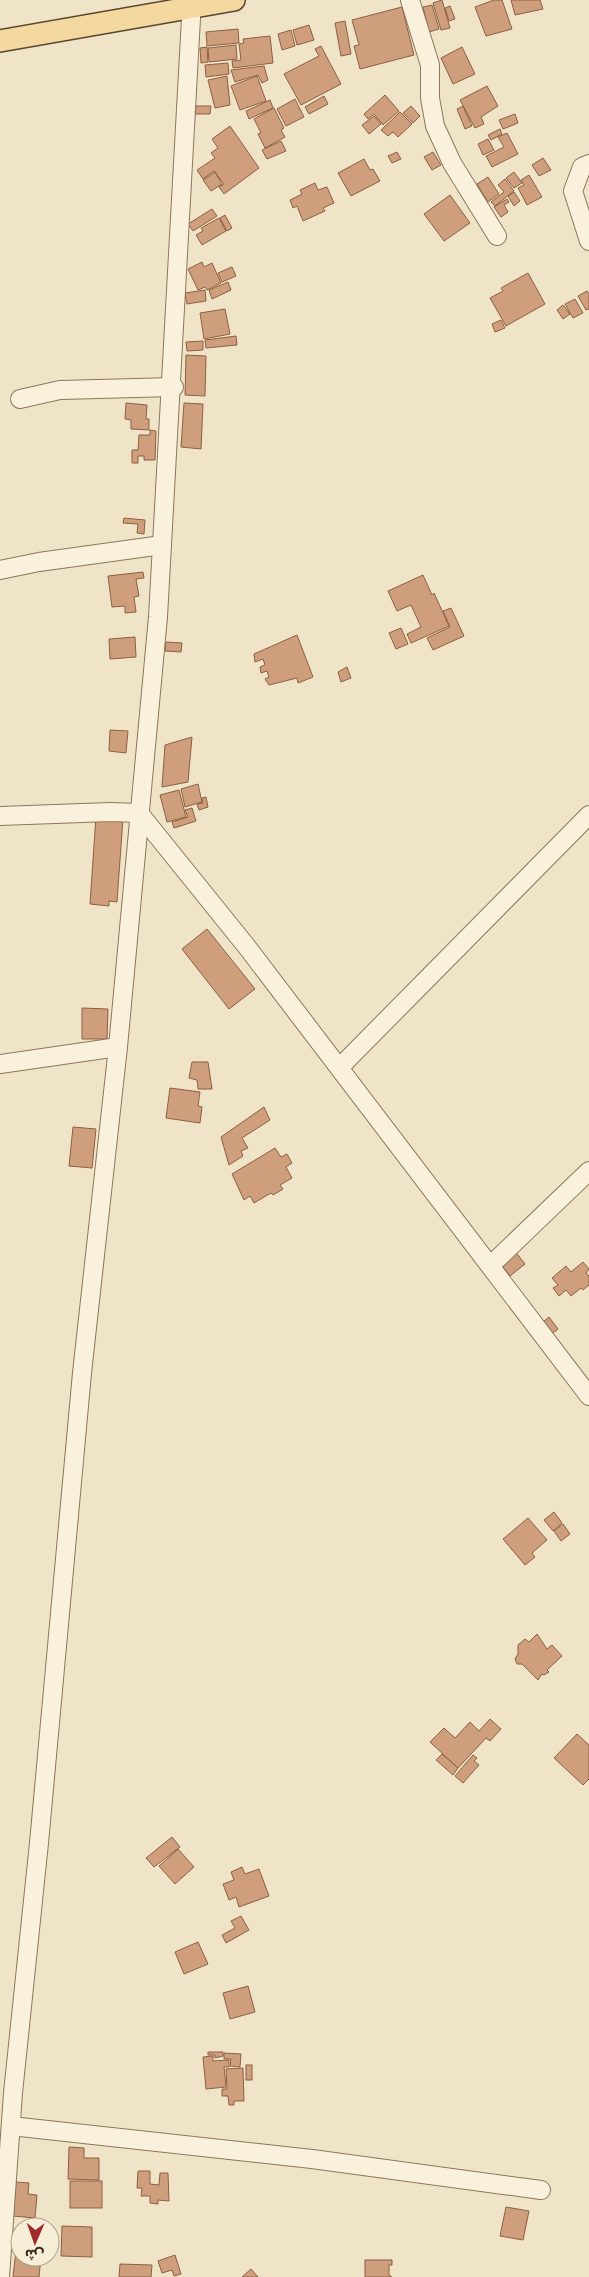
<svg xmlns="http://www.w3.org/2000/svg" width="589" height="2277" font-family="Bitter,'Noto Sans Arabic',serif">
<rect width="100%" height="100%" fill="#f0e4c8"/>
<g fill="#cf9f7d" stroke="#8d5f41">
<path d="M 442,0 L 450,28 L 441,30 L 433,3 Z"/>
<path d="M 494,0 L 502,0 L 512,29 L 486,36 L 475,7 Z"/>
<path d="M 511,0 L 540,0 L 543,9 L 515,15 Z"/>
<path d="M 432,5 L 439,29 L 429,32 L 423,7 Z"/>
<path d="M 450,6 L 455,19 L 449,21 L 445,8 Z"/>
<path d="M 402,7 L 414,55 L 360,69 L 354,46 L 359,45 L 352,20 Z"/>
<path d="M 345,21 L 351,54 L 341,56 L 335,23 Z"/>
<path d="M 309,25 L 314,40 L 297,45 L 293,30 Z"/>
<path d="M 238,29 L 239,43 L 207,46 L 206,32 Z"/>
<path d="M 291,30 L 295,46 L 282,50 L 278,34 Z"/>
<path d="M 270,36 L 273,63 L 233,68 L 232,61 L 241,60 L 239,44 L 244,43 L 243,39 Z"/>
<path d="M 236,45 L 237,59 L 209,62 L 208,48 Z"/>
<path d="M 321,46 L 341,84 L 301,105 L 284,74 L 319,56 L 315,49 Z"/>
<path d="M 207,47 L 208,62 L 201,63 L 200,48 Z"/>
<path d="M 462,47 L 475,74 L 453,84 L 441,58 Z"/>
<path d="M 228,63 L 229,74 L 206,77 L 205,65 Z"/>
<path d="M 264,66 L 268,80 L 262,83 L 258,75 L 235,82 L 231,70 Z"/>
<path d="M 227,76 L 230,105 L 215,108 L 208,80 Z"/>
<path d="M 257,76 L 266,101 L 240,110 L 231,86 Z"/>
<path d="M 487,86 L 498,106 L 481,117 L 484,124 L 475,128 L 460,100 Z"/>
<path d="M 385,95 L 399,111 L 383,125 L 374,114 L 368,119 L 364,114 Z"/>
<path d="M 324,96 L 328,104 L 309,114 L 305,107 Z"/>
<path d="M 295,99 L 304,117 L 286,126 L 277,109 Z"/>
<path d="M 270,100 L 273,108 L 249,119 L 246,111 Z"/>
<path d="M 196,106 L 211,106 L 210,114 L 195,114 Z"/>
<path d="M 411,106 L 420,116 L 413,123 L 403,113 Z"/>
<path d="M 463,106 L 472,126 L 465,129 L 457,109 Z"/>
<path d="M 274,108 L 284,128 L 281,130 L 285,137 L 265,148 L 258,134 L 261,133 L 254,119 Z"/>
<path d="M 400,112 L 412,124 L 398,137 L 393,132 L 388,136 L 381,130 Z"/>
<path d="M 515,114 L 518,123 L 503,129 L 499,120 Z"/>
<path d="M 374,116 L 381,124 L 369,134 L 362,125 Z"/>
<path d="M 230,126 L 259,168 L 224,194 L 219,187 L 224,184 L 214,171 L 203,179 L 197,170 L 215,158 L 211,153 L 218,148 L 212,139 Z"/>
<path d="M 500,129 L 502,134 L 491,140 L 488,135 Z"/>
<path d="M 507,133 L 518,154 L 492,167 L 486,156 L 504,147 L 498,137 Z"/>
<path d="M 488,139 L 494,150 L 483,155 L 478,144 Z"/>
<path d="M 281,141 L 286,151 L 267,159 L 262,150 Z"/>
<path d="M 397,152 L 401,159 L 392,163 L 388,156 Z"/>
<path d="M 433,152 L 441,165 L 432,170 L 424,157 Z"/>
<path d="M 543,158 L 551,170 L 539,176 L 532,165 Z"/>
<path d="M 364,159 L 370,170 L 373,169 L 380,181 L 351,196 L 338,173 Z"/>
<path d="M 215,172 L 222,184 L 211,191 L 203,180 Z"/>
<path d="M 514,172 L 522,183 L 514,188 L 506,178 Z"/>
<path d="M 529,175 L 542,197 L 527,205 L 518,188 L 524,185 L 521,180 Z"/>
<path d="M 488,177 L 499,194 L 488,202 L 477,184 Z"/>
<path d="M 505,179 L 514,191 L 495,206 L 491,202 L 504,192 L 498,185 Z"/>
<path d="M 315,183 L 318,190 L 327,187 L 334,203 L 323,208 L 325,211 L 303,221 L 297,206 L 293,208 L 290,200 L 302,194 L 300,190 Z"/>
<path d="M 514,192 L 520,201 L 514,206 L 508,196 Z"/>
<path d="M 450,195 L 470,223 L 444,241 L 424,214 Z"/>
<path d="M 507,199 L 509,202 L 504,205 L 508,212 L 501,217 L 494,207 Z"/>
<path d="M 212,209 L 217,216 L 193,231 L 188,224 Z"/>
<path d="M 225,215 L 232,228 L 227,231 L 220,218 Z"/>
<path d="M 219,218 L 226,231 L 202,245 L 196,235 L 203,231 L 201,228 Z"/>
<path d="M 202,262 L 204,267 L 212,263 L 221,283 L 207,290 L 205,287 L 198,290 L 188,269 Z"/>
<path d="M 232,267 L 236,276 L 222,282 L 218,273 Z"/>
<path d="M 528,273 L 545,304 L 506,326 L 490,298 L 503,291 L 501,288 Z"/>
<path d="M 228,282 L 231,290 L 212,299 L 209,290 Z"/>
<path d="M 205,290 L 206,301 L 187,304 L 185,293 Z"/>
<path d="M 587,291 L 589,294 L 589,309 L 586,310 L 578,296 Z"/>
<path d="M 575,299 L 583,313 L 573,318 L 565,304 Z"/>
<path d="M 563,305 L 570,314 L 563,319 L 557,310 Z"/>
<path d="M 225,309 L 230,334 L 204,339 L 200,313 Z"/>
<path d="M 501,320 L 505,328 L 495,332 L 492,324 Z"/>
<path d="M 236,336 L 237,345 L 206,348 L 205,340 Z"/>
<path d="M 203,341 L 203,350 L 187,351 L 186,342 Z"/>
<path d="M 186,355 L 206,356 L 205,396 L 185,395 Z"/>
<path d="M 126,403 L 147,405 L 146,419 L 149,419 L 149,430 L 131,429 L 131,420 L 125,419 Z"/>
<path d="M 184,403 L 203,404 L 201,449 L 181,447 Z"/>
<path d="M 150,430 L 156,431 L 155,460 L 144,460 L 144,456 L 138,456 L 138,463 L 132,463 L 132,450 L 138,450 L 139,435 L 150,435 Z"/>
<path d="M 124,518 L 145,520 L 144,534 L 137,533 L 138,524 L 123,523 Z"/>
<path d="M 143,572 L 144,578 L 136,579 L 139,596 L 134,597 L 136,612 L 125,613 L 125,606 L 112,607 L 108,576 Z"/>
<path d="M 423,575 L 432,595 L 434,593 L 449,626 L 411,643 L 407,634 L 421,627 L 411,605 L 397,611 L 388,591 Z"/>
<path d="M 451,608 L 464,636 L 433,650 L 427,638 L 450,627 L 443,611 Z"/>
<path d="M 401,628 L 408,644 L 396,649 L 389,633 Z"/>
<path d="M 297,635 L 313,677 L 298,683 L 297,678 L 269,685 L 265,679 L 269,677 L 267,671 L 261,673 L 260,667 L 265,665 L 263,659 L 255,662 L 254,654 Z"/>
<path d="M 135,637 L 136,657 L 110,659 L 109,639 Z"/>
<path d="M 166,642 L 182,643 L 181,652 L 165,651 Z"/>
<path d="M 347,667 L 351,678 L 341,682 L 338,672 Z"/>
<path d="M 110,730 L 128,731 L 126,753 L 109,751 Z"/>
<path d="M 192,737 L 188,782 L 162,787 L 165,745 Z"/>
<path d="M 198,784 L 202,802 L 185,807 L 181,789 Z"/>
<path d="M 179,790 L 186,817 L 167,822 L 160,795 Z"/>
<path d="M 206,797 L 208,807 L 199,810 L 197,804 L 203,803 L 202,798 Z"/>
<path d="M 192,808 L 196,821 L 174,828 L 172,822 L 188,817 L 185,810 Z"/>
<path d="M 96,816 L 123,818 L 117,902 L 109,901 L 109,906 L 90,904 Z"/>
<path d="M 207,929 L 255,989 L 229,1009 L 182,949 Z"/>
<path d="M 82,1008 L 108,1009 L 107,1039 L 82,1039 Z"/>
<path d="M 192,1062 L 208,1062 L 212,1089 L 198,1089 L 197,1080 L 189,1078 Z"/>
<path d="M 170,1088 L 200,1092 L 198,1106 L 202,1107 L 200,1123 L 166,1118 Z"/>
<path d="M 264,1107 L 270,1120 L 242,1138 L 248,1148 L 241,1151 L 243,1156 L 229,1165 L 221,1137 Z"/>
<path d="M 73,1127 L 96,1129 L 92,1168 L 69,1166 Z"/>
<path d="M 275,1148 L 281,1157 L 287,1154 L 292,1163 L 286,1167 L 292,1178 L 280,1185 L 283,1189 L 273,1195 L 271,1193 L 254,1203 L 250,1196 L 244,1200 L 232,1174 Z"/>
<path d="M 514,1250 L 525,1264 L 510,1276 L 499,1262 Z"/>
<path d="M 583,1262 L 589,1269 L 586,1273 L 589,1276 L 589,1285 L 583,1290 L 581,1288 L 571,1296 L 566,1290 L 559,1296 L 553,1288 L 558,1285 L 552,1278 L 566,1266 L 571,1272 Z"/>
<path d="M 549,1317 L 558,1329 L 552,1334 L 543,1322 Z"/>
<path d="M 554,1512 L 562,1523 L 553,1531 L 544,1520 Z"/>
<path d="M 528,1518 L 547,1540 L 532,1553 L 535,1557 L 525,1565 L 503,1539 Z"/>
<path d="M 563,1524 L 570,1534 L 561,1541 L 554,1531 Z"/>
<path d="M 537,1634 L 547,1649 L 552,1645 L 562,1656 L 547,1670 L 549,1672 L 544,1675 L 542,1674 L 538,1680 L 522,1664 L 517,1664 L 515,1659 L 518,1654 L 518,1645 L 525,1639 L 529,1642 Z"/>
<path d="M 490,1719 L 501,1729 L 490,1741 L 486,1738 L 458,1768 L 430,1742 L 444,1728 L 455,1738 L 470,1722 L 479,1731 Z"/>
<path d="M 577,1734 L 589,1745 L 589,1779 L 583,1785 L 554,1758 Z"/>
<path d="M 442,1754 L 458,1768 L 453,1775 L 436,1760 Z"/>
<path d="M 473,1755 L 477,1758 L 474,1761 L 479,1765 L 463,1783 L 455,1776 Z"/>
<path d="M 172,1837 L 180,1847 L 154,1867 L 146,1858 Z"/>
<path d="M 178,1849 L 194,1867 L 175,1884 L 159,1866 Z"/>
<path d="M 242,1867 L 245,1874 L 259,1869 L 269,1896 L 239,1907 L 236,1897 L 229,1900 L 223,1884 L 234,1880 L 231,1872 Z"/>
<path d="M 241,1916 L 249,1930 L 226,1943 L 222,1935 L 235,1928 L 231,1921 Z"/>
<path d="M 198,1942 L 208,1964 L 184,1974 L 175,1952 Z"/>
<path d="M 248,1986 L 255,2012 L 230,2019 L 223,1993 Z"/>
<path d="M 208,2052 L 223,2052 L 223,2056 L 215,2058 L 215,2055 L 208,2055 Z"/>
<path d="M 224,2053 L 241,2054 L 240,2067 L 230,2066 L 231,2059 L 224,2059 Z"/>
<path d="M 213,2056 L 213,2061 L 229,2060 L 229,2067 L 224,2067 L 226,2087 L 206,2089 L 203,2057 Z"/>
<rect x="246" y="2065" width="6" height="15"/>
<path d="M 243,2068 L 244,2101 L 234,2101 L 234,2105 L 229,2105 L 228,2096 L 222,2096 L 222,2089 L 227,2089 L 226,2069 Z"/>
<path d="M 69,2147 L 84,2148 L 84,2158 L 99,2158 L 99,2180 L 68,2179 Z"/>
<path d="M 138,2171 L 150,2171 L 150,2184 L 159,2185 L 160,2173 L 168,2173 L 169,2201 L 158,2200 L 158,2204 L 150,2203 L 150,2196 L 141,2196 L 142,2188 L 137,2188 Z"/>
<rect x="70" y="2181" width="32" height="27"/>
<path d="M 16,2182 L 29,2183 L 28,2194 L 37,2195 L 35,2218 L 13,2216 Z"/>
<path d="M 506,2207 L 529,2211 L 523,2240 L 500,2236 Z"/>
<path d="M 62,2226 L 92,2227 L 92,2257 L 61,2256 Z"/>
<path d="M 16,2250 L 20,2250 L 20,2257 L 41,2257 L 39,2277 L 13,2277 Z"/>
<path d="M 175,2255 L 181,2274 L 174,2276 L 172,2270 L 162,2273 L 158,2261 Z"/>
<path d="M 365,2260 L 392,2260 L 392,2265 L 389,2265 L 389,2275 L 392,2277 L 365,2277 Z"/>
<path d="M 120,2264 L 152,2265 L 151,2277 L 119,2277 Z"/>
<path d="M 251,2269 L 258,2277 L 242,2277 Z"/>
</g>
<g fill="none" stroke-linecap="round" stroke-linejoin="round">
<defs>
<g id="minor">
<path d="M 410,0 L 430,65 L 430,98 L 435,126 L 452,163 L 497,236"/>
<path d="M 589,164 L 582,167 L 573,191 L 589,241"/>
<path d="M 20,399 L 60,390 L 174,387"/>
<path d="M 0,570 L 39,562 L 162,545"/>
<path d="M 0,816 L 110,812 L 139,813 L 247,947 L 589,1396"/>
<path d="M 0,1064 L 118,1047"/>
<path d="M 340,1067 L 589,815"/>
<path d="M 491,1265 L 589,1171"/>
<path d="M 11,2126 L 312,2159 L 541,2190"/>
<path d="M 0,2277 L 13,2093 L 39,1843 L 82,1373 L 118,1047 L 158,617 L 192,0"/>
</g>
<path id="major" d="M 0,41 L 234,0"/>
</defs>
<use href="#minor" stroke="#8d765c" stroke-width="20"/>
<use href="#major" stroke="#5b4430" stroke-width="24"/>
<use href="#minor" stroke="#faf1dc" stroke-width="18"/>
<use href="#major" stroke="#f3d9a0" stroke-width="21"/>
</g>
<g transform="translate(35 2242) rotate(182)"><circle r="24" fill="#f7eed8" stroke="#ada18e"/>
<path d="M0-4L9 19L0 12L-9 19Z" fill="#9e2a2b"/>
<text y="-8" font-size="14" font-weight="bold" text-anchor="middle" fill="#3d2e20">ش</text>
</g>
</svg>
